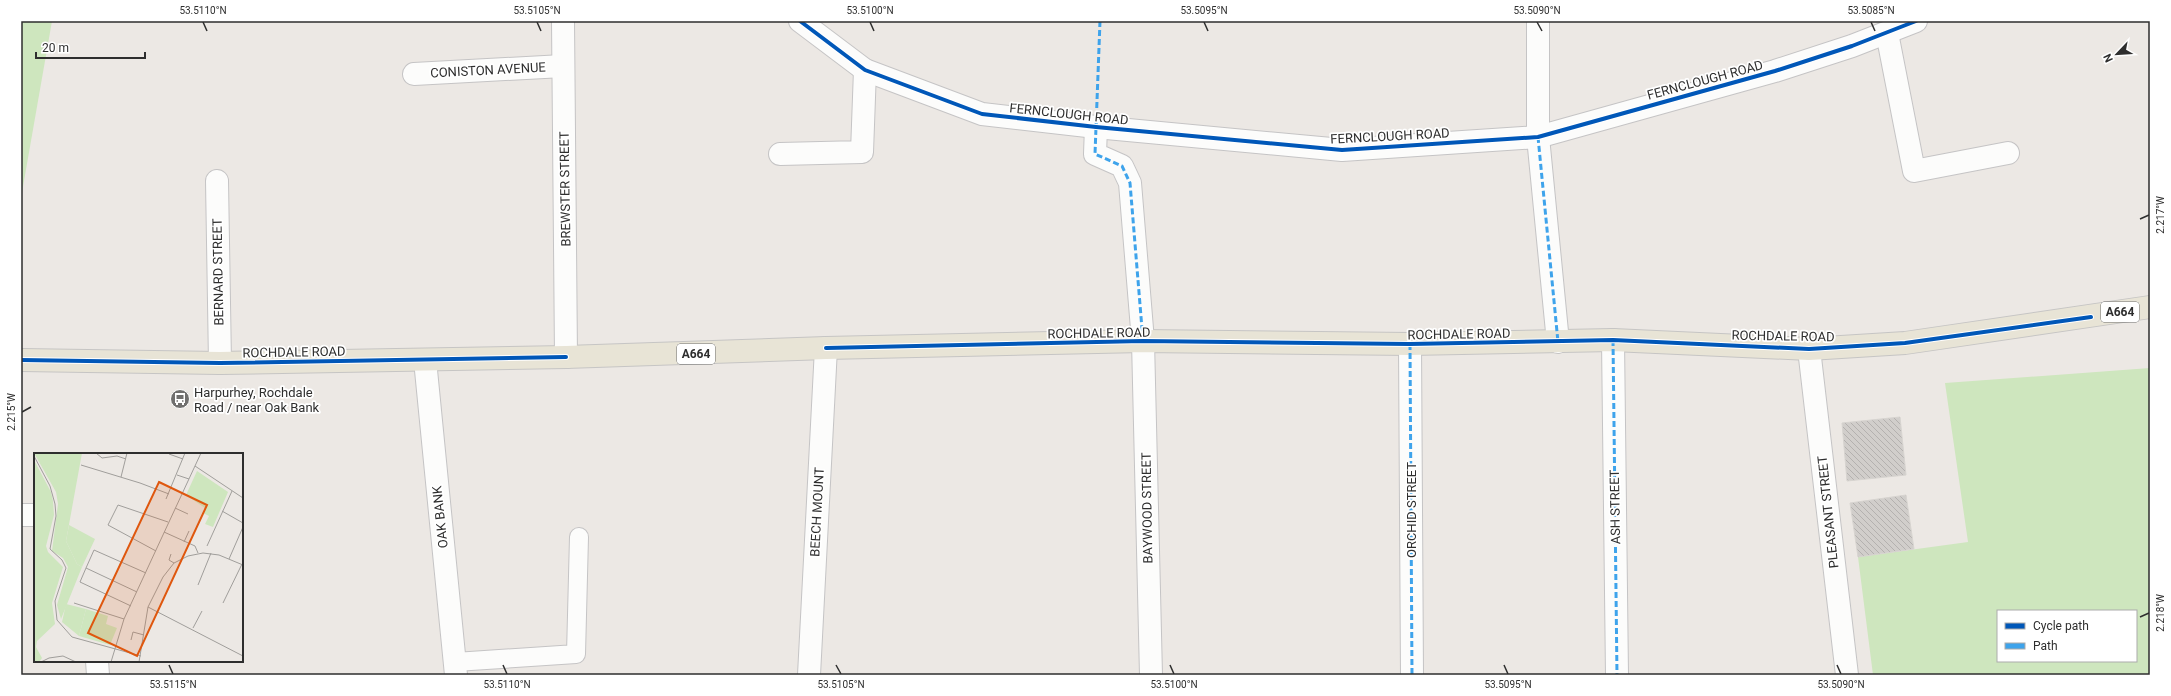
<svg xmlns="http://www.w3.org/2000/svg" width="2171" height="696" font-family="Roboto,sans-serif">
<defs>
<pattern id="building-back-hatch" width="6" height="6" patternUnits="userSpaceOnUse"><rect width="6" height="6" fill="#d1cecb"/><path d="M-1 5l2 2M0 0l6 6M5-1l2 2" fill="none" stroke="#b4b1af"/></pattern>
</defs>
<rect width="100%" height="100%" fill="#ece8e4"/>
<g fill="#cee6be" fill-rule="evenodd">
<path d="M 21,21 L 52,21 L 21,198 Z"/>
<path d="M 2150,368 L 2150,675 L 1873,675 L 1858,557 L 1968,542 L 1945,383 ZM 1998,611 L 2136,611 L 2136,661 L 1998,661 Z"/>
</g>
<g fill="url(#building-back-hatch)" stroke="#d7d4d0">
<path d="M 1900,417 L 1906,475 L 1847,481 L 1842,423 Z"/>
<path d="M 1906,495 L 1914,549 L 1858,557 L 1850,503 Z"/>
</g>
<g fill="none" stroke-linecap="round" stroke-linejoin="round">
<defs>
<path id="lane" d="M 455,662 L 576,654 L 579,537"/>
<g id="street">
<path d="M 563,21 L 566,357"/>
<path d="M 800,21 L 865,70 L 982,114 L 1096,127 L 1342,150 L 1538,137 L 1775,71 L 1852,46 L 1916,21"/>
<path d="M 1538,21 L 1538,137 L 1558,342"/>
<path d="M 1887,33 L 1914,171 L 2008,153"/>
<path d="M 414,74 L 563,66"/>
<path d="M 1096,127 L 1095,154 L 1122,166 L 1130,183 L 1143,341 L 1151,675"/>
<path d="M 780,154 L 862,152 L 865,70"/>
<path d="M 217,181 L 220,363"/>
<path d="M 1613,340 L 1617,675"/>
<path d="M 1410,344 L 1412,675"/>
<path d="M 1809,349 L 1847,675"/>
<path d="M 425,360 L 456,675"/>
<path d="M 21,515 L 35,515"/>
<path d="M 97,661 L 98,675"/>
<path d="M 809,675 L 826,348"/>
</g>
<path id="primary" d="M 21,360 L 220,363 L 566,357 L 826,348 L 1143,341 L 1410,344 L 1613,340 L 1809,349 L 1905,343 L 2150,307"/>
</defs>
<use href="#lane" stroke="#c5c4c5" stroke-width="20"/>
<use href="#street" stroke="#c5c4c5" stroke-width="24"/>
<use href="#primary" stroke="#c6c5c4" stroke-width="24"/>
<use href="#lane" stroke="#fcfcfb" stroke-width="18"/>
<use href="#street" stroke="#fcfcfb" stroke-width="22"/>
<use href="#primary" stroke="#e8e4d6" stroke-width="22"/>
<g stroke="#3ea3eb" stroke-width="3" stroke-dasharray="6 3" stroke-linecap="butt">
<path d="M 1100,21 L 1095,154 L 1122,166 L 1130,183 L 1143,341"/>
<path d="M 1538,137 L 1558,342"/>
<path d="M 1613,340 L 1617,675"/>
<path d="M 1410,344 L 1412,675"/>
</g>
<defs>
<g id="cycleway">
<path d="M 800,21 L 865,70 L 982,114 L 1096,127 L 1342,150 L 1538,137 L 1775,71 L 1852,46 L 1916,21"/>
<path d="M 826,348 L 1143,341 L 1410,344 L 1613,340 L 1809,349 L 1905,343 L 2091,317"/>
<path d="M 21,360 L 220,363 L 566,357"/>
</g>
</defs>
<use href="#cycleway" stroke="#fff" stroke-width="6"/>
<use href="#cycleway" stroke="#0057b8" stroke-width="4"/>
</g>
<path fill="none" stroke="#2e2e2e" stroke-width="1.5" d="M 203,22 L 207,31M 537,22 L 541,31M 870,22 L 874,31M 1204,22 L 1208,31M 1537,22 L 1542,31M 1871,22 L 1875,31M 2140,219 L 2149,215M 22,412 L 31,407M 2140,617 L 2149,613M 169,665 L 173,674M 503,665 L 507,674M 836,665 L 841,674M 1170,665 L 1174,674M 1504,665 L 1508,674M 1837,665 L 1841,674"/>
<defs>
<symbol id="bus-disc" viewBox="-11 -11 22 22"><circle r="9.5" fill="#706f6e" stroke="#fff"/><path d="M-5-6H5V4H4V6H2V4H-2V6H-4V4H-5ZM-3.5-4V0h7V-4ZM-3.5 1.2v1.5H-2V1.2ZM2 1.2v1.5H3.5V1.2Z" fill="#fff"/></symbol>
</defs>
<g fill-rule="evenodd">
<use href="#bus-disc" x="169" y="388" width="22" height="22"/>
</g>
<g text-anchor="middle" dominant-baseline="central" stroke-width="3.5" stroke-linejoin="round" paint-order="stroke">
<g fill="#fff" stroke="#6d6d6d" stroke-width="1">
<rect x="2101" y="302" width="38" height="20" rx="3"/>
<rect x="677" y="344" width="38" height="20" rx="3"/>
</g>
<g font-size="12" font-weight="bold" fill="#2e2e2e">
<text x="2120" y="312">A664</text>
<text x="696" y="354">A664</text>
</g>
<g font-size="13" fill="#2e2e2e" stroke="#fff">
<text transform="translate(488 70) rotate(-3)">CONISTON AVENUE</text>
<text transform="translate(1705 80) rotate(-15)">FERNCLOUGH ROAD</text>
<text transform="translate(1069 114) rotate(6)">FERNCLOUGH ROAD</text>
<text transform="translate(1390 136) rotate(-3)">FERNCLOUGH ROAD</text>
<text transform="translate(565 189) rotate(-91)">BREWSTER STREET</text>
<text transform="translate(218 272) rotate(-91)">BERNARD STREET</text>
<text transform="translate(1099 333) rotate(-1)">ROCHDALE ROAD</text>
<text transform="translate(1459 334) rotate(-1)">ROCHDALE ROAD</text>
<text transform="translate(1783 336) rotate(1)">ROCHDALE ROAD</text>
<text transform="translate(294 352) rotate(-1)">ROCHDALE ROAD</text>
<text transform="translate(1615 507) rotate(-91)">ASH STREET</text>
<text transform="translate(1147 508) rotate(-91)">BAYWOOD STREET</text>
<text transform="translate(1411 510) rotate(-90)">ORCHID STREET</text>
<text transform="translate(817 512) rotate(-87)">BEECH MOUNT</text>
<text transform="translate(1828 512) rotate(-96)">PLEASANT STREET</text>
<text transform="translate(440 517) rotate(-96)">OAK BANK</text>
</g>
<g font-size="13" fill="#2e2e2e" stroke="#fff" text-anchor="start">
<text x="194" y="392">Harpurhey, Rochdale<tspan x="194" dy="15">Road / near Oak Bank</tspan></text>
</g>
</g>
<g transform="translate(34 453)">
<rect width="209" height="209" fill="#ece8e4"/>
<path d="M 0,0 L 48,0 L 32,88 L 43,111 L 48,114 L 27,166 L 23,152 L 34,114 L 29,105 L 18,98 L 24,51 L 22,39 ZM 0,7 L 17,39 L 19,48 L 20,62 L 12,93 L 14,99 L 29,114 L 18,150 L 21,171 L 3,188 L 2,194 L 8,205 L 5,209 L 0,209 ZM 163,18 L 194,39 L 179,74 L 171,71 L 175,63 L 169,60 L 171,55 L 152,42 ZM 52,156 L 74,163 L 72,171 L 83,175 L 76,192 L 45,183 Z" fill="#cee6be"/>
<path d="M 35,72 L 61,86 L 48,114 L 43,111 L 32,88 ZM 32,151 L 52,156 L 45,183 L 28,169 Z" fill="#cee6be"/>
<path fill="none" stroke="#a09e9b" stroke-width="1" d="M 62,0 L 68,5 L 83,3 L 92,6M 135,1 L 149,6M 0,3 L 16,33 L 21,51 L 22,63 L 16,96 L 28,107 L 32,115 L 21,148 L 23,167 L 38,184 L 107,203M 47,12 L 106,30 L 135,41M 161,13 L 209,45M 143,22 L 155,26M 87,24 L 93,0M 132,46 L 151,0M 141,55 L 154,61M 188,58 L 209,70M 130,79 L 161,93 L 164,100M 150,89 L 155,78M 173,93 L 198,38M 122,98 L 74,72 L 84,52 L 134,69M 137,101 L 135,107 L 140,110M 195,106 L 209,74M 52,115 L 103,139M 164,132 L 177,100M 40,150 L 90,166M 189,150 L 208,111M 97,153 L 46,129 L 52,115 L 60,97 L 112,120M 114,154 L 209,203M 159,175 L 168,158M 97,187 L 99,179 L 110,182M 7,209 L 15,205 L 29,203 L 42,209M 77,209 L 90,166 L 167,0M 105,209 L 114,154 L 129,124 L 140,110 L 154,103 L 169,100 L 185,102 L 209,112"/>
<path fill="#df570e" fill-opacity="0.15" stroke="#df570e" stroke-width="2" d="M 125,29 L 173,52 L 103,203 L 54,180 Z"/>
<rect width="209" height="209" fill="none" stroke="#2e2e2e" stroke-width="2"/>
</g>
<rect width="2171" height="696" fill="none" stroke="#ffffff" stroke-width="44"/>
<rect x="1997" y="610" width="140" height="52" fill="#ffffff" stroke="#ababab"/>
<rect x="2005" y="623" width="20" height="6" fill="#0057b8" stroke="#ababab"/>
<text x="2033" y="630" font-size="12" fill="#2e2e2e">Cycle path</text>
<rect x="2005" y="643" width="20" height="6" fill="#3ea3eb" stroke="#ababab"/>
<text x="2033" y="650" font-size="12" fill="#2e2e2e">Path</text>
<g transform="translate(2117 54) rotate(245)" stroke="#ffffff" stroke-width="3" paint-order="stroke">
<path d="M0-3L7 15L0 10L-7 15Z" fill="#2e2e2e"/>
<text y="-6" font-size="11" font-weight="bold" text-anchor="middle" fill="#2e2e2e">N</text>
</g>
<path d="M36 52v6h109v-6" fill="none" stroke="#2e2e2e" stroke-width="2"/>
<text x="42" y="52" font-size="12" fill="#2e2e2e" stroke="#ffffff" stroke-width="3" paint-order="stroke">20 m</text>
<rect x="22" y="22" width="2127" height="652" fill="none" stroke="#2e2e2e" stroke-width="1.5"/>
<g font-size="10" text-anchor="middle" fill="#2e2e2e">
<text x="203" y="14">53.5110°N</text>
<text x="537" y="14">53.5105°N</text>
<text x="870" y="14">53.5100°N</text>
<text x="1204" y="14">53.5095°N</text>
<text x="1537" y="14">53.5090°N</text>
<text x="1871" y="14">53.5085°N</text>
<text transform="translate(2160 215) rotate(-90)" y="4">2.217°W</text>
<text transform="translate(11 412) rotate(-90)" y="4">2.215°W</text>
<text transform="translate(2160 613) rotate(-90)" y="4">2.218°W</text>
<text x="173" y="688">53.5115°N</text>
<text x="507" y="688">53.5110°N</text>
<text x="841" y="688">53.5105°N</text>
<text x="1174" y="688">53.5100°N</text>
<text x="1508" y="688">53.5095°N</text>
<text x="1841" y="688">53.5090°N</text>
</g>
</svg>
